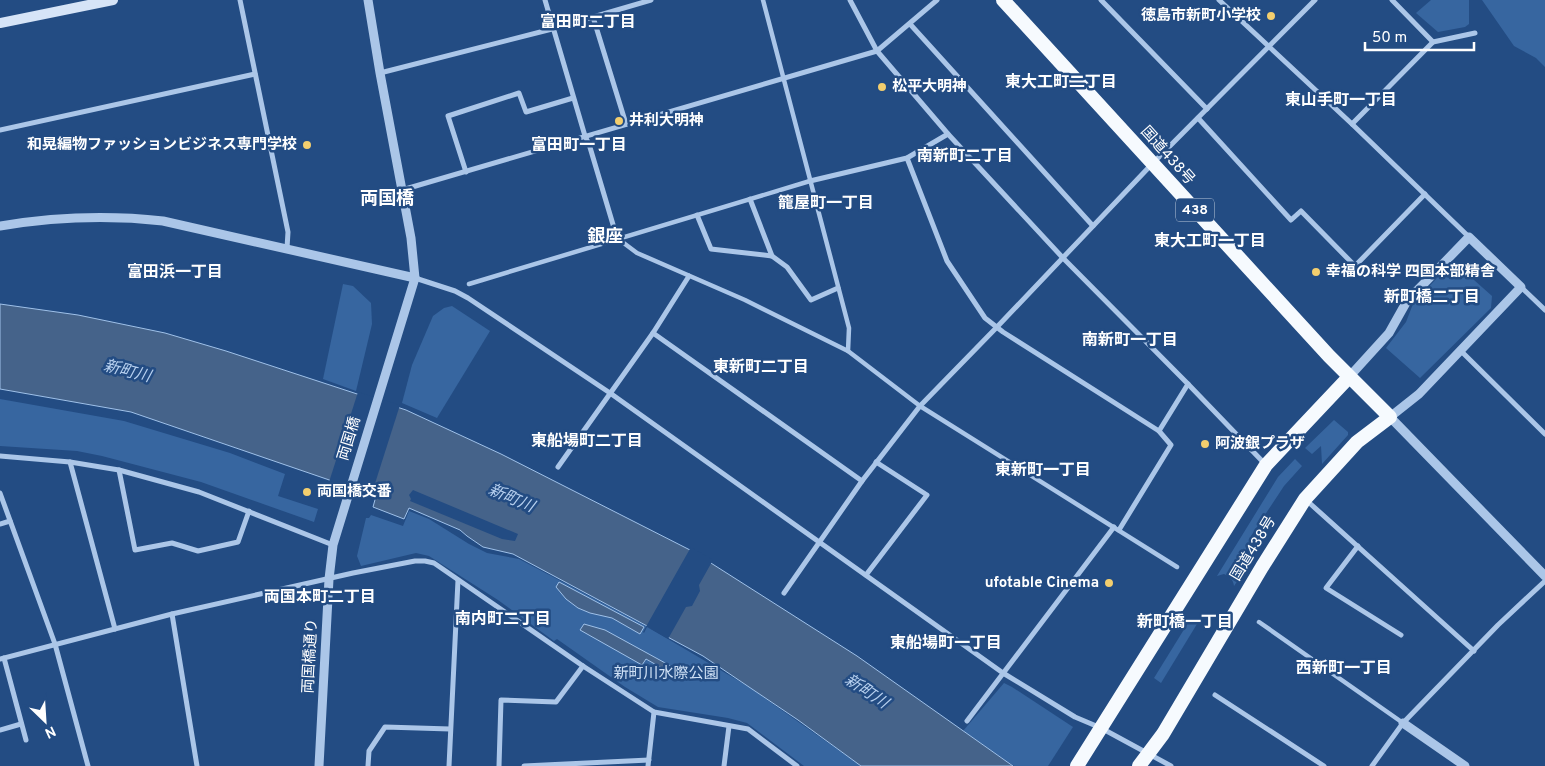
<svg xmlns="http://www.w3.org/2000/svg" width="1545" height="766" font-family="Overpass,'Noto Sans JP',sans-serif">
<rect width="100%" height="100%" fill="#234c83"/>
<g fill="#3766a0">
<path d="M 1431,0 L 1469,0 L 1469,24 L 1465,27 L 1438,32 L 1416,13 Z"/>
<path d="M 1482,0 L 1545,0 L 1545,67 L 1536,58 L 1514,46 Z"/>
<path d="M 1456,264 L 1492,296 L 1491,308 L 1420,378 L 1386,348 L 1406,322 L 1413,304 L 1447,267 Z"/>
<path d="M 343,284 L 353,286 L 371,303 L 372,324 L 356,391 L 323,379 Z"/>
<path d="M 452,306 L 490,331 L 437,418 L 402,403 L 412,365 L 433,316 L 444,308 Z"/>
<path d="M 0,399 L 124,421 L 230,453 L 285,474 L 278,496 L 318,509 L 314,522 L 201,482 L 102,456 L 77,451 L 0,446 Z"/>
<path d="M 1334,420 L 1348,432 L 1348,435 L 1322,464 L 1321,446 L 1312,454 L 1305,448 Z"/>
<path d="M 1295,459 L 1302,466 L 1284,486 L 1251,536 L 1252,537 L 1246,547 L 1247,567 L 1234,586 C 1233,579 1230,577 1224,574 L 1217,576 L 1278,477 Z"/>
<path d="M 409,511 L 429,519 L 469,544 L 487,553 L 519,559 L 646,626 L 749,687 L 861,766 L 804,766 L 747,723 L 728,718 L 658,707 L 625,687 L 557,639 L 554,641 L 498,600 L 429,556 L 416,553 L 361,566 L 357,556 L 366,518 L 369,518 L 371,515 L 403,526 Z"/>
<path d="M 1193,621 L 1197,624 L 1161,683 L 1154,678 L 1188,623 Z"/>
<path d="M 1004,683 L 1012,687 L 1073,727 L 1048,766 L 1014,766 L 963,731 Z"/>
</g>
<g fill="#45638a" stroke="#9fc1e9">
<path d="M 0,304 L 78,315 L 165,333 L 226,351 L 406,410 L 501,454 L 692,551 L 857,656 L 1013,766 L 861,766 L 798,720 L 703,656 L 513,554 L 483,547 L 467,536 L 460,530 L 409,508 L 404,519 L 373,507 L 376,496 L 131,412 L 0,389 Z"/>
<path d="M 559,582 L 644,627 L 640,634 L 612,618 L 590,613 L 578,608 L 566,599 L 556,587 Z"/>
<path d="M 584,624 L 605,630 L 678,670 L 674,675 L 646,659 L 642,665 L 580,630 Z"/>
</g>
<g fill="#234c83">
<path d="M 358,392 L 400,405 L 371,496 L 329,482 Z"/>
<path d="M 413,490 L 518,534 L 515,541 L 502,539 L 410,501 L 411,499 L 409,495 Z"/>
<path d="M 691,547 L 713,560 L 699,585 L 700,591 L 692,606 L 686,607 L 668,639 L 647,627 L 644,633 L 643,632 Z"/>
</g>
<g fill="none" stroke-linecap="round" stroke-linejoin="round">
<g stroke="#abc6e8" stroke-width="4.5">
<path d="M 763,0 L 849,328 L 848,351 L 920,406 L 1177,567"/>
<path d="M 617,238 L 637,253 L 745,300 L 848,351"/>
<path d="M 469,284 L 810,181"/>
<path d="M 1259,622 L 1403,723"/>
</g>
<g stroke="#abc6e8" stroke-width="5">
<path d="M 240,0 L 288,232 L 287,248"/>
<path d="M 545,0 L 585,136 L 589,144 L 617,238"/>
<path d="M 850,0 L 877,51 L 948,134 L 1063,258 L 1188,384 L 1265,464"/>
<path d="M 1101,0 L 1207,109"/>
<path d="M 1219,0 L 1352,124 L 1469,237"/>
<path d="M 1392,0 L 1433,42"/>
<path d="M 593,17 L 626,124"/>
<path d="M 910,24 L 1093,226"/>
<path d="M 380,73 L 552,29 L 651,0"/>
<path d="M 1198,118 L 1291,220 L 1301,211 L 1355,266 L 1425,194"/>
<path d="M 1352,124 L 1433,42 L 1475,33"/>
<path d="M 0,130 L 255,74"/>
<path d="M 907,158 L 947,261 L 985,318 L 1003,332 L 1159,431 L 1188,384"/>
<path d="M 466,172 L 448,116 L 519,93 L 526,112 L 573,98"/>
<path d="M 810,181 L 907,158 L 948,134"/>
<path d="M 402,190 L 877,51 L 937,0"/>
<path d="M 750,199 L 772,256"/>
<path d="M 697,215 L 711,249 L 772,256 L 787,267 L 811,300 L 838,288"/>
<path d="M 415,278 L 455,291 L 468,298 L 610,393 L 1003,673 L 1075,717 L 1101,728 L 1171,766"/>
<path d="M 1521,287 L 1545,310"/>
<path d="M 653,333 L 862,481"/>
<path d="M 1460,350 L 1545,434"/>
<path d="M 0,456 L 70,462 L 119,470 L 199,492 L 333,545"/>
<path d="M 70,462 L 115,629"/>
<path d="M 558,467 L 653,333 L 689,276"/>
<path d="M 119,470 L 135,550 L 172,543 L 198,551 L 238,542 L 249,511"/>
<path d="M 0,493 L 55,644 L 88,766"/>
<path d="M 1305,499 L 1474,651"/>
<path d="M 0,524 L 10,521"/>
<path d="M 1119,530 L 1171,445 L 1159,431"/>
<path d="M 1358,546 L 1326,588 L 1401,635"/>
<path d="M 866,575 L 927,495 L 876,462"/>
<path d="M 784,593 L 862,481 L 920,406 L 997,327 L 1152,164 L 1315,0"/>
<path d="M 172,614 L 197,766"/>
<path d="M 4,658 L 26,740"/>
<path d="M 0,659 L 172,614 L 353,573 L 415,561 L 425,561 L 434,563 L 583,666 L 654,712 L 748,729 L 797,766"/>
<path d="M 1215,695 L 1324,766"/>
<path d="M 967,721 L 1114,527"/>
<path d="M 0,730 L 21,724"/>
<path d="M 368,766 L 369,751 L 385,727 L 450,729"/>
<path d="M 449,766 L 458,580"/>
<path d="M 499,766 L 501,700 L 556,702 L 583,666"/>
<path d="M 524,766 L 649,760"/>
<path d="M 648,766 L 654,712"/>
<path d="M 724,766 L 729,726"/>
<path d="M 1372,766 L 1403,723 L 1498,625 L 1545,581"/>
</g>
<g stroke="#abc6e8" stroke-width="9">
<path d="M 0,226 C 54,217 109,215 163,221 L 415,278"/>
<path d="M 1349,377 L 1389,333 L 1407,301 L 1469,237 L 1521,287 L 1419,394 L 1390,417 L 1545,576"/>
<path d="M 1403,723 L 1465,766"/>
<path d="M 319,766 L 329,579 L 333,545 L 415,278 L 411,238 L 380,73 L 368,0"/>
</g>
<path stroke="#d6e4f7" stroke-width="10" d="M 0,23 L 113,0"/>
<g stroke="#f6fafe" stroke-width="14">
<path d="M 1003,0 L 1329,356 L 1390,417 L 1357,442 L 1305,499 L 1262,567 L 1163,734 L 1139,766"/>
<path d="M 1077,766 L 1266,465 L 1349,377"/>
</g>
</g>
<g fill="#f3ce6e" stroke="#234c83" stroke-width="2">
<circle cx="1271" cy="16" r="5"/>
<circle cx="882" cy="87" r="5"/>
<circle cx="619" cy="121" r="5"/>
<circle cx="307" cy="145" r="5"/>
<circle cx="1316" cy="272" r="5"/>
<circle cx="1205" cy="444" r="5"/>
<circle cx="307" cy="492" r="5"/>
<circle cx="1109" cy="583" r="5"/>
</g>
<g text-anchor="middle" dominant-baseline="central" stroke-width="5" stroke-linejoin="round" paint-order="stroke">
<rect fill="#234c83" stroke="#bdc9da" stroke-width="1" x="1176" y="198.5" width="38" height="23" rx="4"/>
<g font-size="14" font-weight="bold" fill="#fff">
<text x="1195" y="210">438</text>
</g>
<g font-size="15" font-weight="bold" fill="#fff" stroke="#234c83" text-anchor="start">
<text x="1261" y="16" text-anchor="end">徳島市新町小学校</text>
<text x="892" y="87">松平大明神</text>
<text x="629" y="121">井利大明神</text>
<text x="297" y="145" text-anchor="end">和晃編物ファッションビジネス専門学校</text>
<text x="1326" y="272">幸福の科学 四国本部精舎</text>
<text x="1215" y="444">阿波銀プラザ</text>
<text x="317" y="492">両国橋交番</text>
<text x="1099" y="583" text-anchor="end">ufotable Cinema</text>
</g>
<g font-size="15" fill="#fff" stroke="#234c83">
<text transform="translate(1167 156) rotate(48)">国道438号</text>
<text transform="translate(350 439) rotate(-73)">両国橋</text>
<text transform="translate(1254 549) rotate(-59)">国道438号</text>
<text transform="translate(311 656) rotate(-87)">両国橋通り</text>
</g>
<g font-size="15" fill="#cfe1f6" stroke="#234c83">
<text x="666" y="674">新町川水際公園</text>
</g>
<g font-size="16" font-weight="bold" fill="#fff" stroke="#234c83">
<text x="588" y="23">富田町二丁目</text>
<text x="1061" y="83">東大工町二丁目</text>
<text x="1341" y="101">東山手町一丁目</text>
<text x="579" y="146">富田町一丁目</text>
<text x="965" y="157">南新町二丁目</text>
<text x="826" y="204">籠屋町一丁目</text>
<text x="1210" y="242">東大工町一丁目</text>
<text x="175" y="273">富田浜一丁目</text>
<text x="1432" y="298">新町橋二丁目</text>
<text x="1130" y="341">南新町一丁目</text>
<text x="761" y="368">東新町二丁目</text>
<text x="587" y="442">東船場町二丁目</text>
<text x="1043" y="471">東新町一丁目</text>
<text x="320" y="598">両国本町二丁目</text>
<text x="503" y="620">南内町二丁目</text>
<text x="1185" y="623">新町橋一丁目</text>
<text x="946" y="644">東船場町一丁目</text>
<text x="1344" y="669">西新町一丁目</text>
</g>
<g font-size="16" font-style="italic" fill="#b7d0ef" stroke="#234c83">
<text transform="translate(127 372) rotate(14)">新町川</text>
<text transform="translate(511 499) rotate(23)">新町川</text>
<text transform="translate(866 692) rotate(34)">新町川</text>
</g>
<g font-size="18" font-weight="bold" fill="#fff" stroke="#234c83">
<text x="387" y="199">両国橋</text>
<text x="605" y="237">銀座</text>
</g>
</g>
<g transform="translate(45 721) rotate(155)" stroke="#234c83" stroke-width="4" paint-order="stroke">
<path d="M0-4L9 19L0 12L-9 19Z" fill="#ffffff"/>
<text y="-8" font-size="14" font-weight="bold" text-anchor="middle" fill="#ffffff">N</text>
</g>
<path d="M1365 42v8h109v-8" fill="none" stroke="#ffffff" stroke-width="2.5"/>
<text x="1372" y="42" font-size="15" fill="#ffffff" stroke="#234c83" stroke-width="4" paint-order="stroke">50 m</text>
</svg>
